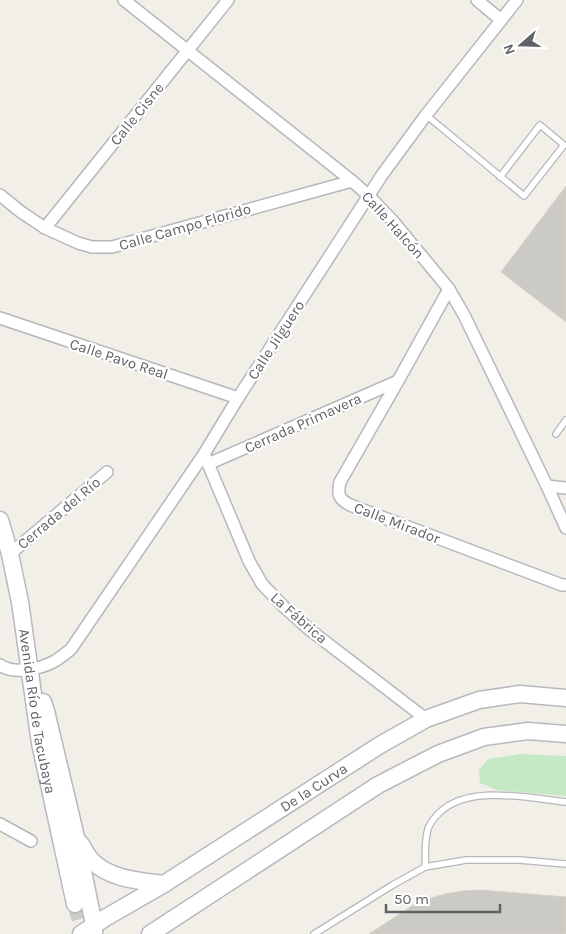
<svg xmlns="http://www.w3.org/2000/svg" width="566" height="934" font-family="Karla,sans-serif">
<rect width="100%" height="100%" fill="#f1efe8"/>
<path fill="#c5e8c5" d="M 520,754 L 566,756 L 566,796 L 497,790 L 480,783 L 479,770 L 488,759 Z"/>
<g fill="#cccac5" stroke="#d6d1c6">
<path d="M 566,186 L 566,322 L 501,272 Z"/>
<path d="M 481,890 L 566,897 L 566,934 L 369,934 L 412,906 L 428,899 L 445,894 L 463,891 Z"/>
</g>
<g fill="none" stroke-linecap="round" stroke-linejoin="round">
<path stroke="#ccccc8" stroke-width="16" stroke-dasharray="16 8" stroke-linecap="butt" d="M 75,904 L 84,934"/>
<defs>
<g id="lane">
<path d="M 426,115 L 524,196 L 564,145 L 540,125 L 500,177"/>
<path d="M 556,434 L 566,420"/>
<path d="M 425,867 C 426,855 424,841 428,829 C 430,823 435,817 439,813 C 468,784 529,798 566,802"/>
<path d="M 314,934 L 391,886 L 425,867 L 466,860 L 519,860 L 566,864"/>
</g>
<g id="street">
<path d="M 124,0 L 352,181 L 369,196 L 392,220 L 449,289 L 464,315 L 547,486 L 566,528"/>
<path d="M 477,0 L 501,20"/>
<path d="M 0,195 L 21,212 L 45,228 L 78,243 L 92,247 L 112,247 L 352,181"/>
<path d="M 45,228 L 188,50 L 228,0"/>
<path d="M 449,289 L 398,381 L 340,482 C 337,495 339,499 350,505 L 562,585 L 566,585"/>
<path d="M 0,318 L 238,398"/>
<path d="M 204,454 L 249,561 L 262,584 L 283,606 L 310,630 L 426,719"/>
<path d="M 208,464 L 398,381"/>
<path d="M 547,486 L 566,488"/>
<path d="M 10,554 L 107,472"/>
<path d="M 0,665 C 14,675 40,669 55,661 C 60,658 66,653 71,649 L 204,454 L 238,398 L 382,175 L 426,115 L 517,0"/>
<path d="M 0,824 L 31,841"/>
</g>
<g id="secondary">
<path id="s1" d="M 0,520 L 10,554 L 20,602 L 40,743 L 75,904"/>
<path d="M 43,702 L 46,711 L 76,837 L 94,925 L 94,934"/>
<path d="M 80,843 C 84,849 87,855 91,860 C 109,879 139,881 164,884"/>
<path id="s2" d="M 81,934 L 105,918 L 164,884 L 380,745 L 426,719 L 479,700 L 520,694 L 566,698"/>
<path d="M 150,934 L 378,785 L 438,754 L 484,737 L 528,731 L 566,734"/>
</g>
</defs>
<use href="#lane" stroke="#b5b8bc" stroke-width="8"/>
<use href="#street" stroke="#b5b8bc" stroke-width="14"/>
<use href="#secondary" stroke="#b6babf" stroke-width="19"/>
<use href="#lane" stroke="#fff" stroke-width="5.5"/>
<use href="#street" stroke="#fff" stroke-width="11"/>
<use href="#secondary" stroke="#fff" stroke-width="16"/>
</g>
<g text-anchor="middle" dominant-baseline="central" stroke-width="4.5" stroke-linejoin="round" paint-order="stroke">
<g font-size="15" fill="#5f6368" stroke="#fff">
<text transform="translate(137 114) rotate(-51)">Calle Cisne</text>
<text transform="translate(393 225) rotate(48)">Calle Halcón</text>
<text transform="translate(185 227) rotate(-16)">Calle Campo Florido</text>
<text transform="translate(276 340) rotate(-57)">Calle Jilguero</text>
<text transform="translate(119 359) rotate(18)">Calle Pavo Real</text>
<text transform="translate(303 423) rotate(-24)">Cerrada Primavera</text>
<text transform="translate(59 513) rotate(-40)">Cerrada del Río</text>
<text transform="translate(397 523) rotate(21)">Calle Mirador</text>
<text transform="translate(299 618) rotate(41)">La Fábrica</text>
<text stroke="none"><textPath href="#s1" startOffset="195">Avenida Río de Tacubaya</textPath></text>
<text stroke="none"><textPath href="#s2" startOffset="275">De la Curva</textPath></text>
</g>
</g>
<g transform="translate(521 45) rotate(250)" stroke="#ffffff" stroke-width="4" paint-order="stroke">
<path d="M0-4L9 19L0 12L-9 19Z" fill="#5f6368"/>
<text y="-8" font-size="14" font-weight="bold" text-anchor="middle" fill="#5f6368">N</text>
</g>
<path d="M386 904v8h114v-8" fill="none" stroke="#5f6368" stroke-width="2.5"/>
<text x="394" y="904" font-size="15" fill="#5f6368" stroke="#ffffff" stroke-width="4" paint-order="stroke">50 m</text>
</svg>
